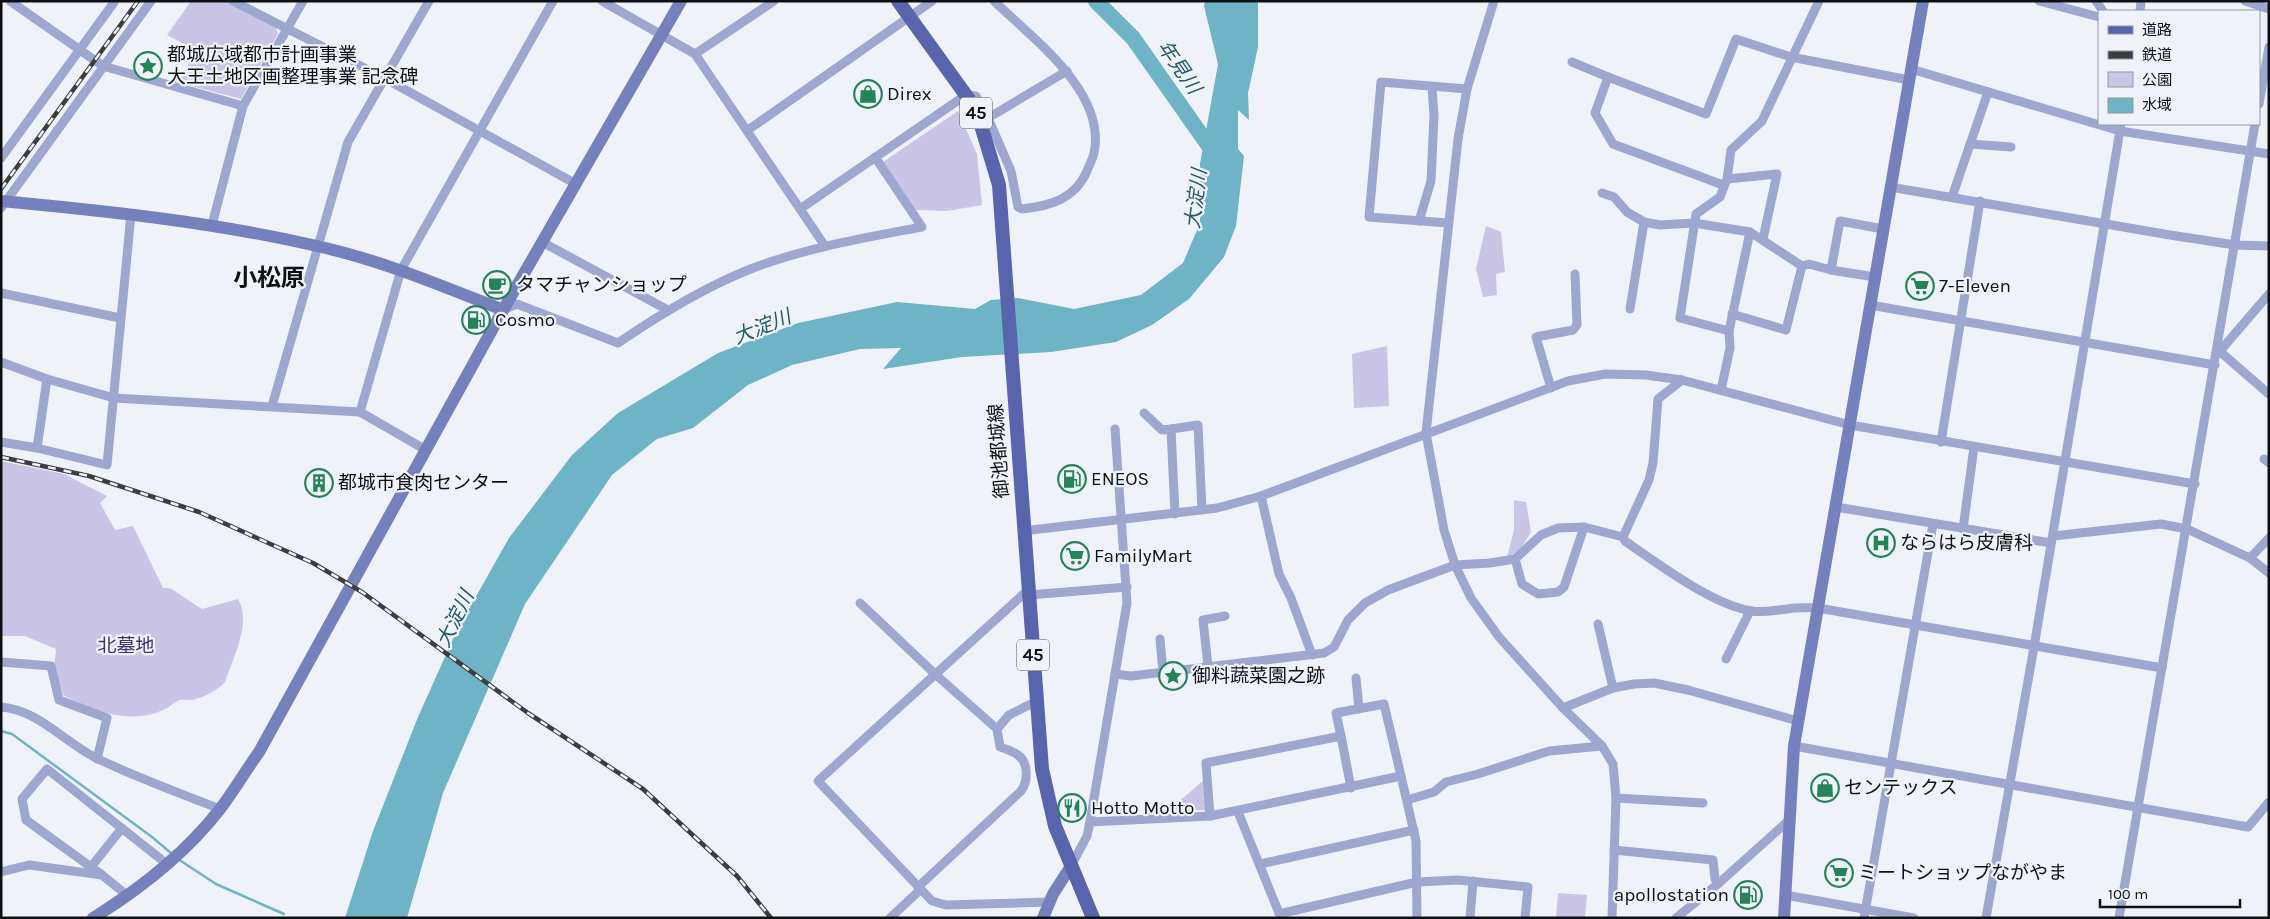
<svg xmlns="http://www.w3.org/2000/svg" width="2270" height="919" font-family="Karla,'Noto Sans JP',sans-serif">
<rect width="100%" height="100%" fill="#eff3f9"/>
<g fill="#cac4e7">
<path d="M 191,1 L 226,1 L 276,27 L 278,34 L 241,99 L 180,83 L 195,50 L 167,35 Z"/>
<path d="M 958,111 L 977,154 L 982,205 L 947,211 L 916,210 L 883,162 Z"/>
<path d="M 1486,226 L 1501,232 L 1505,272 L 1496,274 L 1497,295 L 1483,297 L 1476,269 Z"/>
<path d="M 1387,346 L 1389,406 L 1354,408 L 1352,354 Z"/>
<path d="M 1,461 L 64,474 L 107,496 L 100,503 L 115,530 L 133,526 L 163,588 L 170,588 L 202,609 L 238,599 C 252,623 233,658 225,682 C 218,690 205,697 195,699 C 190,701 184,699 180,700 C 174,702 169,708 163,710 C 130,725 93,711 63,695 L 54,667 L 56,649 L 25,636 L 1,636 Z"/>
<path d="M 1514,500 L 1526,502 L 1531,532 L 1520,550 L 1507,557 L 1514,530 Z"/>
<path d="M 1205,779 L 1207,808 L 1205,810 L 1168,811 Z"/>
<path d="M 1558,893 L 1587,895 L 1585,918 L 1556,918 Z"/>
</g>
<path fill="#6fb3c6" d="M 1205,1 L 1258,1 L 1258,47 L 1248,93 L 1249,120 L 1238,110 L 1238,149 L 1244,156 L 1236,226 L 1224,257 L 1189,299 L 1152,325 L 1116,342 L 1051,352 L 962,357 L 883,369 L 901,348 L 860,349 L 792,365 L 748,385 L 693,428 L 657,439 L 612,475 L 525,604 L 443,793 L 407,918 L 345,918 L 373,831 L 418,717 L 457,630 L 509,538 L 572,455 L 618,413 L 718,353 L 798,323 L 897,302 L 975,309 L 991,300 L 1018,298 L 1074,309 L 1141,295 L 1183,263 L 1200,223 L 1200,164 L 1218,64 L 1204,6 Z"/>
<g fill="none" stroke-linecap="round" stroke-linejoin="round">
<g stroke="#6fb3c6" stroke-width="2.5">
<path d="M 1,731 L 12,734 L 152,837 L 172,854"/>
<path d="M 178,859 L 216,884 L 284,914"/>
</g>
<path stroke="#6fb3c6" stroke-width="16" d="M 1096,1 L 1133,38 L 1216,156"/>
<g stroke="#9da7d0" stroke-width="9">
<path d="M 10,1 L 103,66 L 243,106"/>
<path d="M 233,1 L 384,78 L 576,184"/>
<path d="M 602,1 L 695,54 L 825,246"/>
<path d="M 994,1 C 1032,38 1107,92 1094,153 C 1093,159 1089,165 1087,171 C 1075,199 1050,206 1022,209 L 1018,207 L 1011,171 L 988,118 L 1067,71"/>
<path d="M 1494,1 L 1467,89 L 1458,139 L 1426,433 L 1444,530 L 1455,565 L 1471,598 L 1499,637 L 1563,708 L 1602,746 L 1613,764 L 1616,798 L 1612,918"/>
<path d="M 2039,1 L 2099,17"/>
<path d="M 2096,1 L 2103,11"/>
<path d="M 2245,1 L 2269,9"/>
<path d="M 2140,11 L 2141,1"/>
<path d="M 695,54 L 774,1"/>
<path d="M 1572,62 L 1608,77"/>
<path d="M 1911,69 L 2120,131 L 2269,154"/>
<path d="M 2259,104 L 2269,47"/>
<path d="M 748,130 L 932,1"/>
<path d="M 1970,144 L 2011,147"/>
<path d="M 1,158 L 115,1"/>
<path d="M 1727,179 L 1777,174 L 1763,239"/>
<path d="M 1723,185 L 1613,144 L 1595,113 L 1608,77 L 1706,114 L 1736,39 L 1791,57 L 1909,80"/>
<path d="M 1890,187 L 2170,235 L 2235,245 L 2269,246"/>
<path d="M 1602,193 L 1614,197 L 1627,212 L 1644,222 L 1660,225 L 1694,223 L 1750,232 L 1802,266 L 1809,264 L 1831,270 L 1875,277"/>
<path d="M 1952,197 L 1988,92"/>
<path d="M 1,208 L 151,1"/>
<path d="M 800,209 L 966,95 L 976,96 L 988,118"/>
<path d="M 1419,221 L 1431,181 L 1434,116 L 1432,87"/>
<path d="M 1448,223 L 1369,217 L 1381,82 L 1467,89"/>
<path d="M 212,225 L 243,106 L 303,1"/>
<path d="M 542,242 L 666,309"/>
<path d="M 1831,270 L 1840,221 L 1883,229"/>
<path d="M 1,293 L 120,318"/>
<path d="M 1870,305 L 2215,365"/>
<path d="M 1630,309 L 1644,222"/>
<path d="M 503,310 L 517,304 L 618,343 C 659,315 701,289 748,270 C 804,248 864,238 922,227 L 875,157"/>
<path d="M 1732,314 L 1786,330 L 1802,266"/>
<path d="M 1729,331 L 1680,318 L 1696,214 L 1720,197 L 1727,179 L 1731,150 L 1762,121 L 1819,1"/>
<path d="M 2217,349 L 2269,394"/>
<path d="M 2220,351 L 2269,294"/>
<path d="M 1,362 L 47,379 L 114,398 L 360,412 L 426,450"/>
<path d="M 1551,388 L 1536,337 L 1573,330 L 1577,325 L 1575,274"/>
<path d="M 1721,390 L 1730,348 L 1729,331 L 1750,232"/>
<path d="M 272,406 L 348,142 L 429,1"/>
<path d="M 360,412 L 401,270 L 553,1"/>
<path d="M 1144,413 L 1162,430 L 1171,429 L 1175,514"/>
<path d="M 1171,429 L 1198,425 L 1202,510"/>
<path d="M 1,442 L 37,448 L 107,465 L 131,214"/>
<path d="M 1941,442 L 1980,201"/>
<path d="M 37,448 L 47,379"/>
<path d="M 2264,459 L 2269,463"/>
<path d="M 1261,496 L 1279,574 L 1291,598 L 1312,655"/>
<path d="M 1836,507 L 2051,543"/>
<path d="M 1963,529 L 1974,447"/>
<path d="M 1023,531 L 1217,508 L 1261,496 L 1568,381 L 1605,374 L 1646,375 L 1682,380 L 1850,425 L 2195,484"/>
<path d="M 2053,536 L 2161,524 L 2187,529 L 2250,558 L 2269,573"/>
<path d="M 1623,537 L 1625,541 C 1658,564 1713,605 1752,611 C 1764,613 1775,610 1787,609 C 1797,607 1807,608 1818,608 L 2162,668"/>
<path d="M 2250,558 L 2269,538"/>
<path d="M 1515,559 L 1522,584 L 1538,594 L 1558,592 L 1564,587 L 1584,527"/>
<path d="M 1028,590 L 818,781 L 932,901 L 946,905 L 1048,902"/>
<path d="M 1029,595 L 1127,587"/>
<path d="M 860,603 L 935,674 L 997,729 L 1000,747 C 1006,749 1013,751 1018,755 C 1029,763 1028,782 1021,791 L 918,887"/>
<path d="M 1598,624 L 1613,688"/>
<path d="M 1160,639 L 1163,673"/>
<path d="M 1726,659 L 1750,611"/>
<path d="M 1,662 L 51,666 L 59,700 L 107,718 L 97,759"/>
<path d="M 1208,666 L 1203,620 L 1225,616"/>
<path d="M 1115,674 L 1131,676 L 1324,653 L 1334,647 L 1348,620 L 1365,603 L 1388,590 L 1455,565 L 1490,563 L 1515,559 L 1541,535 L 1558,528 L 1584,527 L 1623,537 L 1649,480 L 1653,463 L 1658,399 L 1682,380"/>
<path d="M 1356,678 L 1359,709"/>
<path d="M 1,707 C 39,710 65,743 98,759 C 138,778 179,793 220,809"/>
<path d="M 1563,708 L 1613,688 L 1634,684 L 1654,683 L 1688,690 L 1798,721"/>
<path d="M 997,729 L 1009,715 L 1037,701"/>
<path d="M 1341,736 L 1336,713 L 1384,704 L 1401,776"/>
<path d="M 1794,746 L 2248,827 L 2269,802"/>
<path d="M 1616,798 L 1703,803"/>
<path d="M 1407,800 L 1434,792 L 1446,782 L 1478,774 L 1549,751 L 1602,746"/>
<path d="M 1238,812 L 1281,918"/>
<path d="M 1210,816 L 1206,763 L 1341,736 L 1351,788"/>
<path d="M 1090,822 L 1210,816 L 1401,776 L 1416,841 L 1417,918"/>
<path d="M 1614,850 L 1713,860 L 1715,879 L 1719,883"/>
<path d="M 1260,864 L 1414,830"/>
<path d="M 1071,866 L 1087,836 L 1090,822 L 1127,603 L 1115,429"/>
<path d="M 91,867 L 122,828"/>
<path d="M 1,872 L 29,865 L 102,875 L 128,896"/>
<path d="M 102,875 L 26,820 L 22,799 L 47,769 L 167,864"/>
<path d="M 1785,895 L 1914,918"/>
<path d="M 1279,914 L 1417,882 L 1458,880 L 1528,887 L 1525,918"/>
<path d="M 890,918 L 921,889"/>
<path d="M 1470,918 L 1473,881"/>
<path d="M 1676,918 L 1719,883 L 1788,821"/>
<path d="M 1864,918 L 1933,524"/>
<path d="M 1986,918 L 2034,647 L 2121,124"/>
<path d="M 2119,918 L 2255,124"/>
</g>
<g stroke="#7481bc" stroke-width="12">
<path d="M 1,201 C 107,211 213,222 317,246 C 381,260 442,286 503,310"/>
<path d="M 93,918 C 140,889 186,853 220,809 C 234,791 246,770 259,752 L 503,310 L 681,1"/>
<path d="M 1043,918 L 1053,894 L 1071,866"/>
<path d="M 1784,918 L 1794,746 L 1923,1"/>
</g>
<path stroke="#5865ad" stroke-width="14" d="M 898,1 L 968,98 L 980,122 L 999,185 L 1042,769 L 1055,826 L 1093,918"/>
<defs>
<g id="rail">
<path d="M 1,189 L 138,1"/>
<path d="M 1,457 L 89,476 L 199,512 L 313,563 L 362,592 L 528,713 L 643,789 L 737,876 L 771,918"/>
</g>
</defs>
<use href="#rail" stroke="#3b3d3f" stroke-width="4.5"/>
<use href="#rail" stroke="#eff3f9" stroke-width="2.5" stroke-dasharray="8" stroke-linecap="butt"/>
</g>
<defs>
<symbol id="sight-ring" viewBox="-11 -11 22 22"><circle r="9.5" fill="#eff3f9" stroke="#268259" stroke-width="1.5"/><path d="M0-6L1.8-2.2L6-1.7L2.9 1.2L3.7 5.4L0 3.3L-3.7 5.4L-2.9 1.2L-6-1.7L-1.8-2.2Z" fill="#268259"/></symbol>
<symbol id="shop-ring" viewBox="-11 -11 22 22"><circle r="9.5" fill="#eff3f9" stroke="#268259" stroke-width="1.5"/><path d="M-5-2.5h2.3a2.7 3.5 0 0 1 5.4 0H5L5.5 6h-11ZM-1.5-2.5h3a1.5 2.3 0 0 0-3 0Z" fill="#268259"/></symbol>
<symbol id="cafe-ring" viewBox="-11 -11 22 22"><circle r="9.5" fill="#eff3f9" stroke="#268259" stroke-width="1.5"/><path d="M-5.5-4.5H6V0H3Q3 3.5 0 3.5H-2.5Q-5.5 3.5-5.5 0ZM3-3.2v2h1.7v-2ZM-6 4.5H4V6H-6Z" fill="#268259"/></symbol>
<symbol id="supermarket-ring" viewBox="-11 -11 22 22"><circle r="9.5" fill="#eff3f9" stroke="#268259" stroke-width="1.5"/><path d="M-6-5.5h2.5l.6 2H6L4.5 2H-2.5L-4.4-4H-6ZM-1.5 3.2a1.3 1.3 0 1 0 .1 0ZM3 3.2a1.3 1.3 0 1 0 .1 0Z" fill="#268259"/></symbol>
<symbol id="fuel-ring" viewBox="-11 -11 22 22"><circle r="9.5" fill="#eff3f9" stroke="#268259" stroke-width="1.5"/><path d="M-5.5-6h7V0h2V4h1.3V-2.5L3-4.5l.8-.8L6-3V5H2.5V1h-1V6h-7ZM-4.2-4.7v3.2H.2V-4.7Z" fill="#268259"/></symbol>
<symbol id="building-ring" viewBox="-11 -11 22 22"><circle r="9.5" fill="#eff3f9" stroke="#268259" stroke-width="1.5"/><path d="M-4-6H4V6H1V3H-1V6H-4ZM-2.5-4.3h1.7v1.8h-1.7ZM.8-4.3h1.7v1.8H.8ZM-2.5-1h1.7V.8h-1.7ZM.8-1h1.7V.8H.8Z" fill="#268259"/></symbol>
<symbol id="hospital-ring" viewBox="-11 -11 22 22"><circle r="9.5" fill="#eff3f9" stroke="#268259" stroke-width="1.5"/><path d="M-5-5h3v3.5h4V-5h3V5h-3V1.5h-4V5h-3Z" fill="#268259"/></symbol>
<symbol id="restaurant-ring" viewBox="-11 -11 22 22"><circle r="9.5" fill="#eff3f9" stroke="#268259" stroke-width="1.5"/><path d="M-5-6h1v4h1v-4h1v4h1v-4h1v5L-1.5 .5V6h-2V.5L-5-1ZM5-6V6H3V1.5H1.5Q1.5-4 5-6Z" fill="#268259"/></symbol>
</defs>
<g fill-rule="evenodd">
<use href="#sight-ring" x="132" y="50" width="32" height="32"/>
<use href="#shop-ring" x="852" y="78" width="32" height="32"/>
<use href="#cafe-ring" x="481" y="269" width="32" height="32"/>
<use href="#supermarket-ring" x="1904" y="270" width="32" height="32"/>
<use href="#fuel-ring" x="460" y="304" width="32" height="32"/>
<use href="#fuel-ring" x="1056" y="463" width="32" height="32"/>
<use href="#building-ring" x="303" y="467" width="32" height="32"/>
<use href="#hospital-ring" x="1865" y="527" width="32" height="32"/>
<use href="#supermarket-ring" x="1059" y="540" width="32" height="32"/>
<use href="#sight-ring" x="1157" y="660" width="32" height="32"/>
<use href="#shop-ring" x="1809" y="772" width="32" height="32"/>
<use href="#restaurant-ring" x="1056" y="792" width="32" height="32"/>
<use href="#supermarket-ring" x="1823" y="857" width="32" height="32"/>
<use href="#fuel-ring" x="1732" y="879" width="32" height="32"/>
</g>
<g text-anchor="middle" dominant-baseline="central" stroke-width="4.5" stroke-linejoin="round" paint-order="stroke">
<g fill="#eff3f9" stroke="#525457" stroke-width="1">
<rect x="960" y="97.5" width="32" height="31" rx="4"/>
<rect x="1017" y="639.5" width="32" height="31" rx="4"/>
</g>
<g font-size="18" font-weight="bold" fill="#0f1012">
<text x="976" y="113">45</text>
<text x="1033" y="655">45</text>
</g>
<g font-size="19" fill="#0f1012" stroke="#eff3f9" text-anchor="start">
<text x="167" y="55">都城広域都市計画事業<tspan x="167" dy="22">大王土地区画整理事業 記念碑</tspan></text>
<text x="887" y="94">Direx</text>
<text x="516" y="285">タマチャンショップ</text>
<text x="1939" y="286">7-Eleven</text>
<text x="495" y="320">Cosmo</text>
<text x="1091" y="479">ENEOS</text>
<text x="338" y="483">都城市食肉センター</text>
<text x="1900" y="543">ならはら皮膚科</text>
<text x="1094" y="556">FamilyMart</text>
<text x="1192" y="676">御料蔬菜園之跡</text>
<text x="1844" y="788">センテックス</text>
<text x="1091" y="808">Hotto Motto</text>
<text x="1858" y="873">ミートショップながやま</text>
<text x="1729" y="895" text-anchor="end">apollostation</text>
</g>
<g font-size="19" fill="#0f1012" stroke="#eff3f9">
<text transform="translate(999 451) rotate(-94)">御池都城線</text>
</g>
<g font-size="19" fill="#423170" stroke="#eff3f9">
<text x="126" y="646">北墓地</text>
</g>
<g font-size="20" font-style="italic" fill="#225a68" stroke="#eff3f9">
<text transform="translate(1179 67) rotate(55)">年見川</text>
<text transform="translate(1196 199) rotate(-83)">大淀川</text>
<text transform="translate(762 327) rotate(-22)">大淀川</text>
<text transform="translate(455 619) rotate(-64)">大淀川</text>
</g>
<g font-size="24" font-weight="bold" fill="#0f1012" stroke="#eff3f9">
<text x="269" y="278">小松原</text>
</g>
</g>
<rect width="2270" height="919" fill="none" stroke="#0f1012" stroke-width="5"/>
<rect x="2098" y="10" width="162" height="115" fill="#eff3f9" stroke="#95989d"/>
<rect x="2108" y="26" width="25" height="8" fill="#5865ad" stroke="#95989d"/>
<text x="2142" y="35" font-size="15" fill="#0f1012">道路</text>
<rect x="2108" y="51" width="25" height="8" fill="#3b3d3f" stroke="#95989d"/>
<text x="2142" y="60" font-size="15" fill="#0f1012">鉄道</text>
<rect x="2108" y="72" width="25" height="15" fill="#cac4e7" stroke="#95989d"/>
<text x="2142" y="85" font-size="15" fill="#0f1012">公園</text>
<rect x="2108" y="98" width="25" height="15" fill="#6fb3c6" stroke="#95989d"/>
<text x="2142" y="110" font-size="15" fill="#0f1012">水域</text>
<path d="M2100 899v8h140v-8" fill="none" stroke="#0f1012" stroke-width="2.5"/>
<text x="2108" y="899" font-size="15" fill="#0f1012" stroke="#eff3f9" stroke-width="4" paint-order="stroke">100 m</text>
</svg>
